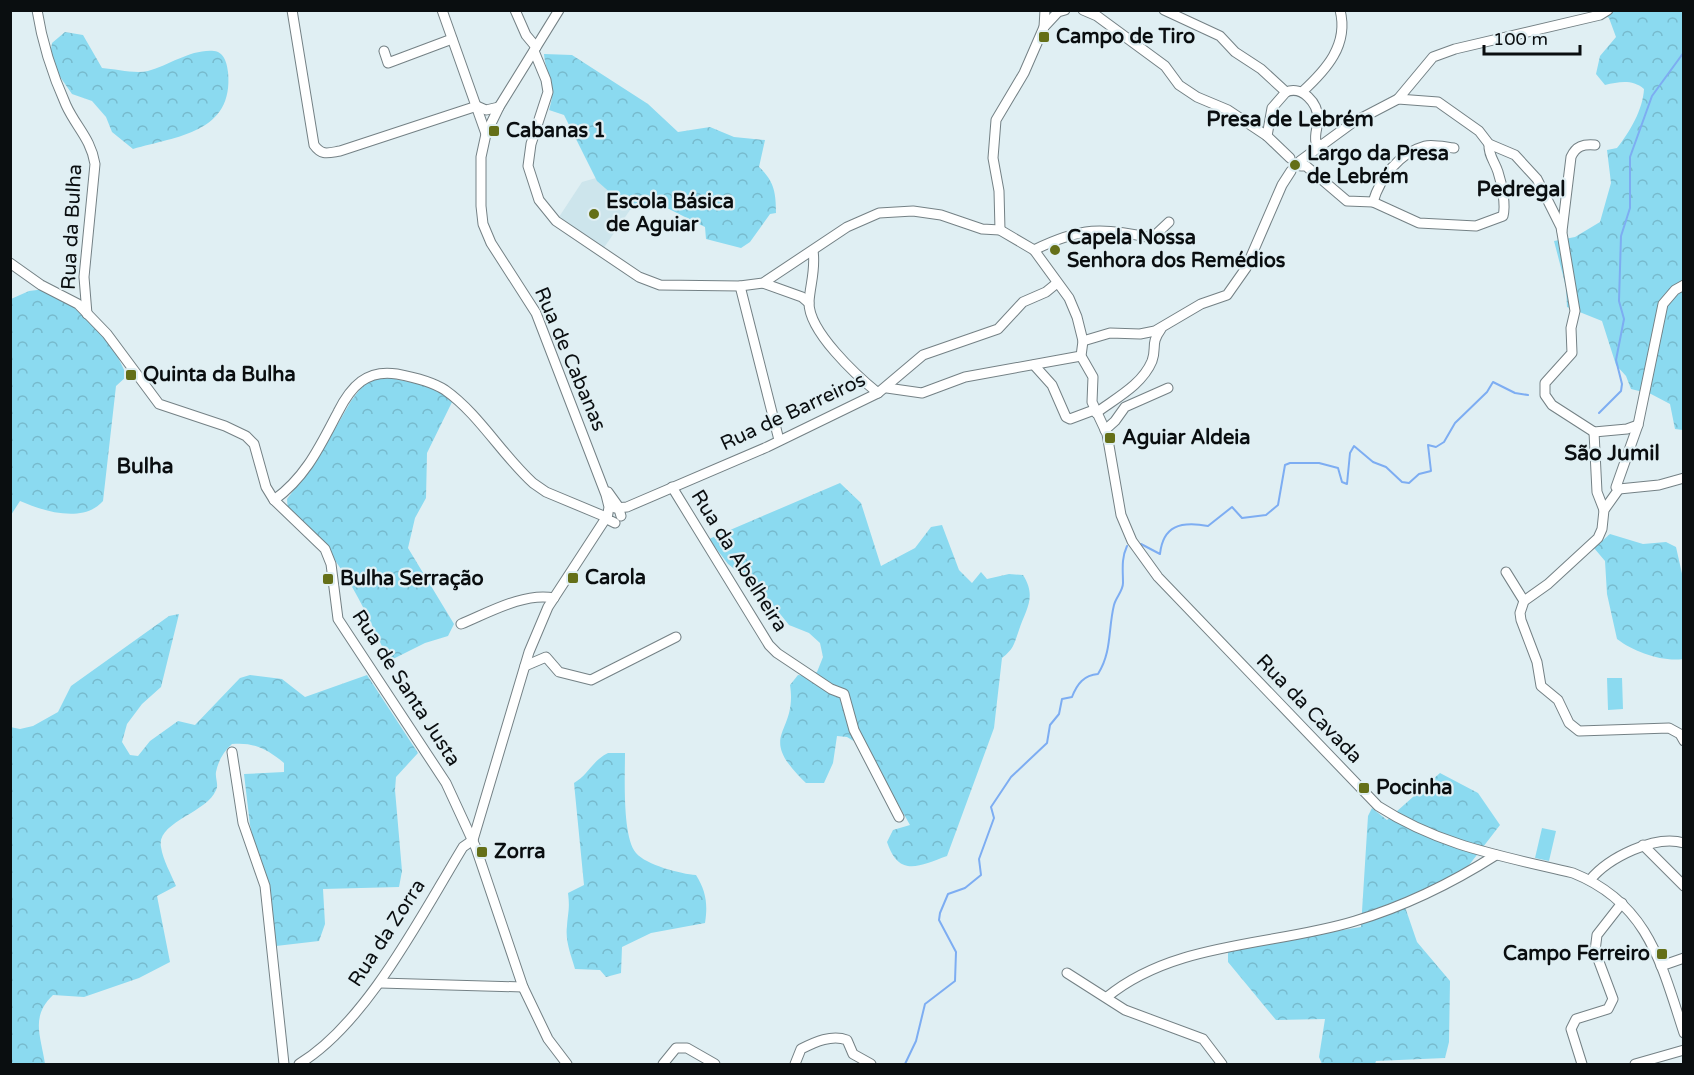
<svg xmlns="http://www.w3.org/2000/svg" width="1694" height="1075" font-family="'Varela Round',sans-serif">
<defs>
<pattern id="forest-crowns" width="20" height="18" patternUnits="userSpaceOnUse" patternTransform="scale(1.5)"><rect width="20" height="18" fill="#8bdaf0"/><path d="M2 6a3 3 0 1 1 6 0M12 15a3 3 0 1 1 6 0" fill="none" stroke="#77bacd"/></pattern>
</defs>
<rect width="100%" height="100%" fill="#e0eff3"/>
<path fill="#cde5ec" d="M 596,178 L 630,210 L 603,249 L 559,217 L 582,182 Z"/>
<g fill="url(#forest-crowns)">
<path d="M 1597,11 L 1683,11 L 1683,430 L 1675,429 L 1670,404 L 1651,394 L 1631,389 L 1626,376 L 1616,365 L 1602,321 L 1567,307 L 1566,287 L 1554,241 L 1575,237 L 1600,222 L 1611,183 L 1607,150 L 1617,148 C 1630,132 1643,109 1644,89 C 1632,79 1619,82 1605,85 L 1596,74 L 1600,56 L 1616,37 L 1609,18 Z"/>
<path d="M 65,32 L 83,35 L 102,68 C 116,69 135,74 148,71 C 170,65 191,49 214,51 C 224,52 227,63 228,72 C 234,133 177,136 133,149 L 112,132 L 106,117 L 92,101 L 72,94 L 49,61 L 52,43 Z"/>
<path d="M 544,54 L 572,55 L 648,104 L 678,132 L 710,127 L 734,137 L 765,140 L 759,167 C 774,181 776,192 776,213 L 770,214 L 750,242 L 741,248 L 706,239 L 705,227 L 651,200 L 640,209 L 630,210 L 597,181 L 564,115 L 549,110 C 558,81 546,78 544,54 Z"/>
<path d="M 45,289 L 72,302 L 94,327 L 103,326 L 127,376 L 116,386 L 103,501 C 83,524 43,511 20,501 L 11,515 L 11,299 L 29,291 Z"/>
<path d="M 381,376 L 447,390 L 454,398 L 427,453 L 426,498 L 415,518 L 408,548 L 454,624 L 448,636 L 425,643 L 389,661 C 363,606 339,549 288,512 L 287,499 L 320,455 L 351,401 L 367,380 Z"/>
<path d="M 840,483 L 861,503 L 881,566 L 915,548 L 931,527 L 942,525 L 959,570 L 972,583 L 981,572 L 987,579 L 1009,574 L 1023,575 C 1037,597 1026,609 1019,630 C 1014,644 1014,649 1002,658 L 994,728 L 947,856 C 919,866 899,878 887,842 L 893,830 L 910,825 L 867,749 L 847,737 L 837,736 L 833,763 L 824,783 L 806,783 C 754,733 798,736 790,685 L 798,675 L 808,676 L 817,672 L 823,657 L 820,643 L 809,633 L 789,625 L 760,589 L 728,564 L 709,539 Z"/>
<path d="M 1610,534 L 1643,544 L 1666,542 L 1676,547 L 1683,578 L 1683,659 C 1662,662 1634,652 1617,639 L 1607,594 L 1605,561 L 1594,548 Z"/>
<path d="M 179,614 L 161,687 L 142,704 L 127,724 L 122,742 L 130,755 L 138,756 L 150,741 L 178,721 L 195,725 L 240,678 L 250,675 L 282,679 L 305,697 L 367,675 L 418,753 L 396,777 L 395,790 L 402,871 L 399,887 L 323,889 L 325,924 L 319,941 L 276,946 L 250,825 L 244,774 L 284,772 L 284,763 C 267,749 254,742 232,744 C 224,751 218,761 216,772 C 215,778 219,785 216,790 C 207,813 156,822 161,847 C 163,860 171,874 176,886 L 157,896 L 170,962 L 139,978 L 84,997 L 53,995 C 30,1017 41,1036 45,1064 L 11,1064 L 10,727 L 20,729 L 33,726 L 58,712 L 71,686 L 169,616 Z"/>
<path d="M 608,753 L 625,753 C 625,775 622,837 636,853 C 646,865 681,874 696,875 C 706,891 708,904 705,923 L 651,933 L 622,947 L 621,973 L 606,977 L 600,970 L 575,969 C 571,955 565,941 567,926 C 568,912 570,909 568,893 L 584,885 L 574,783 C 588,775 593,760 608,753 Z"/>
<path d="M 1440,773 L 1478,793 L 1500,825 L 1466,869 L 1403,901 L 1417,942 L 1450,981 L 1449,1042 L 1445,1058 L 1376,1061 L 1375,1064 L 1322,1064 L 1319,1057 L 1325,1019 L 1276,1020 L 1228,962 L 1228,949 L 1361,927 L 1368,816 L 1372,808 L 1387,820 Z"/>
</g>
<g fill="#8bdaf0">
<path d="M 1607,678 L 1622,678 L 1623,709 L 1608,710 Z"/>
<path d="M 1542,828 L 1556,831 L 1549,861 L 1535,858 Z"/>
</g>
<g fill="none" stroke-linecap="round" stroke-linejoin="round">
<g stroke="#7dadf2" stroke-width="2">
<path d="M 1599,413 L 1621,391 L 1622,384 L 1616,360 L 1624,319 L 1619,301 L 1621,236 L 1630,208 L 1630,157 L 1652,96 L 1684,52"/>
<path d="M 1141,544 L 1160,554 C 1163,526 1180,521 1208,526 L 1232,507 L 1242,518 L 1266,515 L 1278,505 L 1285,465 L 1290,463 L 1319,463 L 1338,468 L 1342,482 L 1347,484 L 1350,453 L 1354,446 L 1373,462 L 1386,467 L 1402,482 L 1409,483 L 1419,474 L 1431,471 L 1428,445 L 1436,447 L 1444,442 L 1455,423 L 1487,392 L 1493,382 L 1515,393 L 1528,395"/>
<path d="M 905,1064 L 916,1041 L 925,1004 L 955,981 L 956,952 L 939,920 L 940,913 L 948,894 L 965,888 L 981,875 L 979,859 L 994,818 L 991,807 L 1011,777 L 1047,743 L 1050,725 L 1059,714 L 1062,699 L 1072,697 C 1077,684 1084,675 1098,674 C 1112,652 1108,629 1114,605 C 1116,597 1123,591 1123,583 C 1123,570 1121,559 1127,546"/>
</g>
<defs>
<g id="minor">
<path d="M 37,10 C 42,42 53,76 66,105 C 76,127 91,139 95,164 L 84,277 L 87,314"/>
<path d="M 292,10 L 314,145 C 322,156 328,153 340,151 L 477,106 L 486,110 L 499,107"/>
<path d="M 442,10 L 486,134"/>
<path d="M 515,10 L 526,35 L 536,47"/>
<path d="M 559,10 L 499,107 L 486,134 L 481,157 L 481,206 L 483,224 L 491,243 L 536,313 L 606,495 L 609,507 L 607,519 L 615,523"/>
<path d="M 1083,10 L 1097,16 L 1165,66 L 1179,85 L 1197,97 L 1228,110 L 1267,136 L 1290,158"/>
<path d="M 1164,10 L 1220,36 L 1235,52 L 1261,69 L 1286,92"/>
<path d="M 1044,27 L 1058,12 L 1065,10"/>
<path d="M 384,51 L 388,63 L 452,39"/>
<path d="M 534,51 L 546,80 L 548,92 L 531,144 L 528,166 L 539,200 L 556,221 L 639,277 L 660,285 L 740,286 L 763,283 L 847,227 L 879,213 L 913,211 L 941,215 L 982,229 L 1000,230 L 1034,250 L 1069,298 L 1077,317 L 1083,341 L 1081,356 L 1093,377 L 1092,402 L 1107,434 L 1121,515 L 1132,541 L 1158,577 L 1378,806 C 1440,846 1502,856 1573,873 C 1648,903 1661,963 1684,1033"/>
<path d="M 1286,92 C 1302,85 1318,103 1318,119 C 1318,128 1314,133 1316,143 L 1322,145"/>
<path d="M 1302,92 C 1326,70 1349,45 1340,10"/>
<path d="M 1398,99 L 1433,57 L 1455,49 L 1600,15 L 1608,10"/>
<path d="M 1267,136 L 1272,108 L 1286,92"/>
<path d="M 1300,161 L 1352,123 L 1398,99 L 1438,102 L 1479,131 L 1489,144 L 1515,155 L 1537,179 L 1561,227 L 1575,311 L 1571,328 L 1572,353 L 1545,383 L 1545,395 L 1552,405 L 1594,432 L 1627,429 L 1638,425"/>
<path d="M 1301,166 L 1306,166 L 1347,201 L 1373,202 L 1419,223 L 1476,226 L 1503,216 C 1506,205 1502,184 1498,172 C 1495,162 1488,155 1489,144"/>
<path d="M 1373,202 C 1380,178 1399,153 1425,146 C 1433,144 1445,147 1454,148"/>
<path d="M 1000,230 L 999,191 L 993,158 L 996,120 L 1024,73 L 1044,27 L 1045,10"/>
<path d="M 1562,231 L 1571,157 C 1576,146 1583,144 1595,145"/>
<path d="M 1034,250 C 1081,227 1102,227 1152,238 L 1169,222"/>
<path d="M 813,251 C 816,269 810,285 809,302 C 808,331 857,376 878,393"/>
<path d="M 10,263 L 41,285 L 78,304 L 107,334 L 159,404 L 225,426 L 246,436 L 254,444 L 266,487 L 274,500 L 325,549 L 331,564 L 338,619 L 446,783 L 476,848 L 523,987 L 548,1039 L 567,1064"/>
<path d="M 763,283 L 802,297 L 809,303"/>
<path d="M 740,286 L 779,440"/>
<path d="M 1083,341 L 1110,333 L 1140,334 L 1155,331 L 1201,304 L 1227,295 L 1246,268 L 1282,185 L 1291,171"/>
<path d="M 1034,365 L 1052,385 L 1066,417 L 1070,419 L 1094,410"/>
<path d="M 887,388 L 922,393 L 965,377 L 1081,356"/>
<path d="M 1096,413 C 1116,398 1142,385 1152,361 C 1157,348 1150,344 1161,329"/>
<path d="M 1105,430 L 1115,421 L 1125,407 L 1168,388"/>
<path d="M 1594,432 L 1597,492 L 1604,510"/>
<path d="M 672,487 L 769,645 L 777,653 L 831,689 L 844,694 L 854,730 L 899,817"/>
<path d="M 1619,489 L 1604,510 L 1602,529 L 1598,538 L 1548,584 L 1524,601 L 1520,613 L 1521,620 L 1537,662 L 1541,686 L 1558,700 L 1569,723 L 1579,731 L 1669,728 L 1680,734 L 1684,741"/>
<path d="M 1619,489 L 1616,487 L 1638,425 L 1663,304 L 1675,290 L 1684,285"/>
<path d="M 1619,489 L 1659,485 L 1684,478"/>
<path d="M 608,492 L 618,506 L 621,516"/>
<path d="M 274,500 C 306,477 320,446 338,412 C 351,386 367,369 397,374 C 413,377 431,381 445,390 C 479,414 502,455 533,483 L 546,492 L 606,517"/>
<path d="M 615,508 L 627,507 L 767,447 L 878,393 L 923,355 L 998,329 L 1023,302 L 1046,292 L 1057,283"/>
<path d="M 1506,572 L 1524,601"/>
<path d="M 461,624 C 488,613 524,592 554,598"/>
<path d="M 525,666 L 546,657 L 559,672 L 591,680 L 676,637"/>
<path d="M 232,752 L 243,823 L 265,886 L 284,1064"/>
<path d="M 473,840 L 529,652 L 548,607 L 606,518"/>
<path d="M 1643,845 L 1684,886"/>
<path d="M 1590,880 C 1608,858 1655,834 1684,843"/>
<path d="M 1661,966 L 1684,958"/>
<path d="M 1067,973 L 1125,1010 L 1203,1039 L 1222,1064"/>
<path d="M 380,983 L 523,987"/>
<path d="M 1107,997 C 1175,941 1274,946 1355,921 C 1405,906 1452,883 1496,855"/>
<path d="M 299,1064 C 367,1023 422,914 463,847 L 473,840"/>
<path d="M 663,1064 L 676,1048 L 687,1048 L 715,1064"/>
<path d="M 795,1064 L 801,1049 C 815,1042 832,1034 847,1040 L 853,1054 L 871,1064"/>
<path d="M 1582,1064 L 1571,1029 L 1576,1019 L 1608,1009 L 1613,999 L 1595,951 L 1597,935 L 1622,903"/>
<path d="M 1635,1064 L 1684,1050"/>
</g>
</defs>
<use href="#minor" stroke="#748185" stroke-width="11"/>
<use href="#minor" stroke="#fff" stroke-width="9"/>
</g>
<g fill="#646f18" stroke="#e0eff3" stroke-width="2">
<rect x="1038" y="31" width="12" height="12" rx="3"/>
<rect x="488" y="125" width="12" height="12" rx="3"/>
<circle cx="1295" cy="165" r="6"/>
<circle cx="594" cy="214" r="6"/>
<circle cx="1055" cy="250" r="6"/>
<rect x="125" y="369" width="12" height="12" rx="3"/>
<rect x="1104" y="432" width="12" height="12" rx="3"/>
<rect x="567" y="572" width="12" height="12" rx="3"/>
<rect x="322" y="573" width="12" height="12" rx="3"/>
<rect x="1358" y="782" width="12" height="12" rx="3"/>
<rect x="476" y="846" width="12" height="12" rx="3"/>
<rect x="1656" y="948" width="12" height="12" rx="3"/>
</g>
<g text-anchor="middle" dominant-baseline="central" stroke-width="4.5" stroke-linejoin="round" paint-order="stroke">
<g font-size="20" font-weight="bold" fill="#0a0e10" stroke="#e0eff3" text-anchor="start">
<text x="1056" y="37">Campo de Tiro</text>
<text x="506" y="131">Cabanas 1</text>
<text x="1307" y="154">Largo da Presa<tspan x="1307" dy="23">de Lebrém</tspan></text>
<text x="606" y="202">Escola Básica<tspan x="606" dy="23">de Aguiar</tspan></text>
<text x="1067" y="238">Capela Nossa<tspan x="1067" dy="23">Senhora dos Remédios</tspan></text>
<text x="143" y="375">Quinta da Bulha</text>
<text x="1122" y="438">Aguiar Aldeia</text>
<text x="585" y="578">Carola</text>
<text x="340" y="579">Bulha Serração</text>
<text x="1376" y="788">Pocinha</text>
<text x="494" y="852">Zorra</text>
<text x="1650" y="954" text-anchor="end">Campo Ferreiro</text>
</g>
<g font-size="20" fill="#0a0e10" stroke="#e0eff3">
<text transform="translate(72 227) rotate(-87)">Rua da Bulha</text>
<text transform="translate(570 359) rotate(67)">Rua de Cabanas</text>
<text transform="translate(793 412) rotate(-25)">Rua de Barreiros</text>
<text transform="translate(739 561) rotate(58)">Rua da Abelheira</text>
<text transform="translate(406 688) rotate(57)">Rua de Santa Justa</text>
<text transform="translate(1309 709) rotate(46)">Rua da Cavada</text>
<text transform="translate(387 933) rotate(-57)">Rua da Zorra</text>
</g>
<g font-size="21" font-weight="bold" fill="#0a0e10" stroke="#e0eff3">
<text x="1290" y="119">Presa de Lebrém</text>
<text x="1521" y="189">Pedregal</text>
<text x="1612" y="453">São Jumil</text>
<text x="145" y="466">Bulha</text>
</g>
</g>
<rect width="1694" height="1075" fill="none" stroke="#0a0e10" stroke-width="24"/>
<path d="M1484 45v9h96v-9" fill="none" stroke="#0a0e10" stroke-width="3"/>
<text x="1493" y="45" font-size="18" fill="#0a0e10" stroke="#e0eff3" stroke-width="4.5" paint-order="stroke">100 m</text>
</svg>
